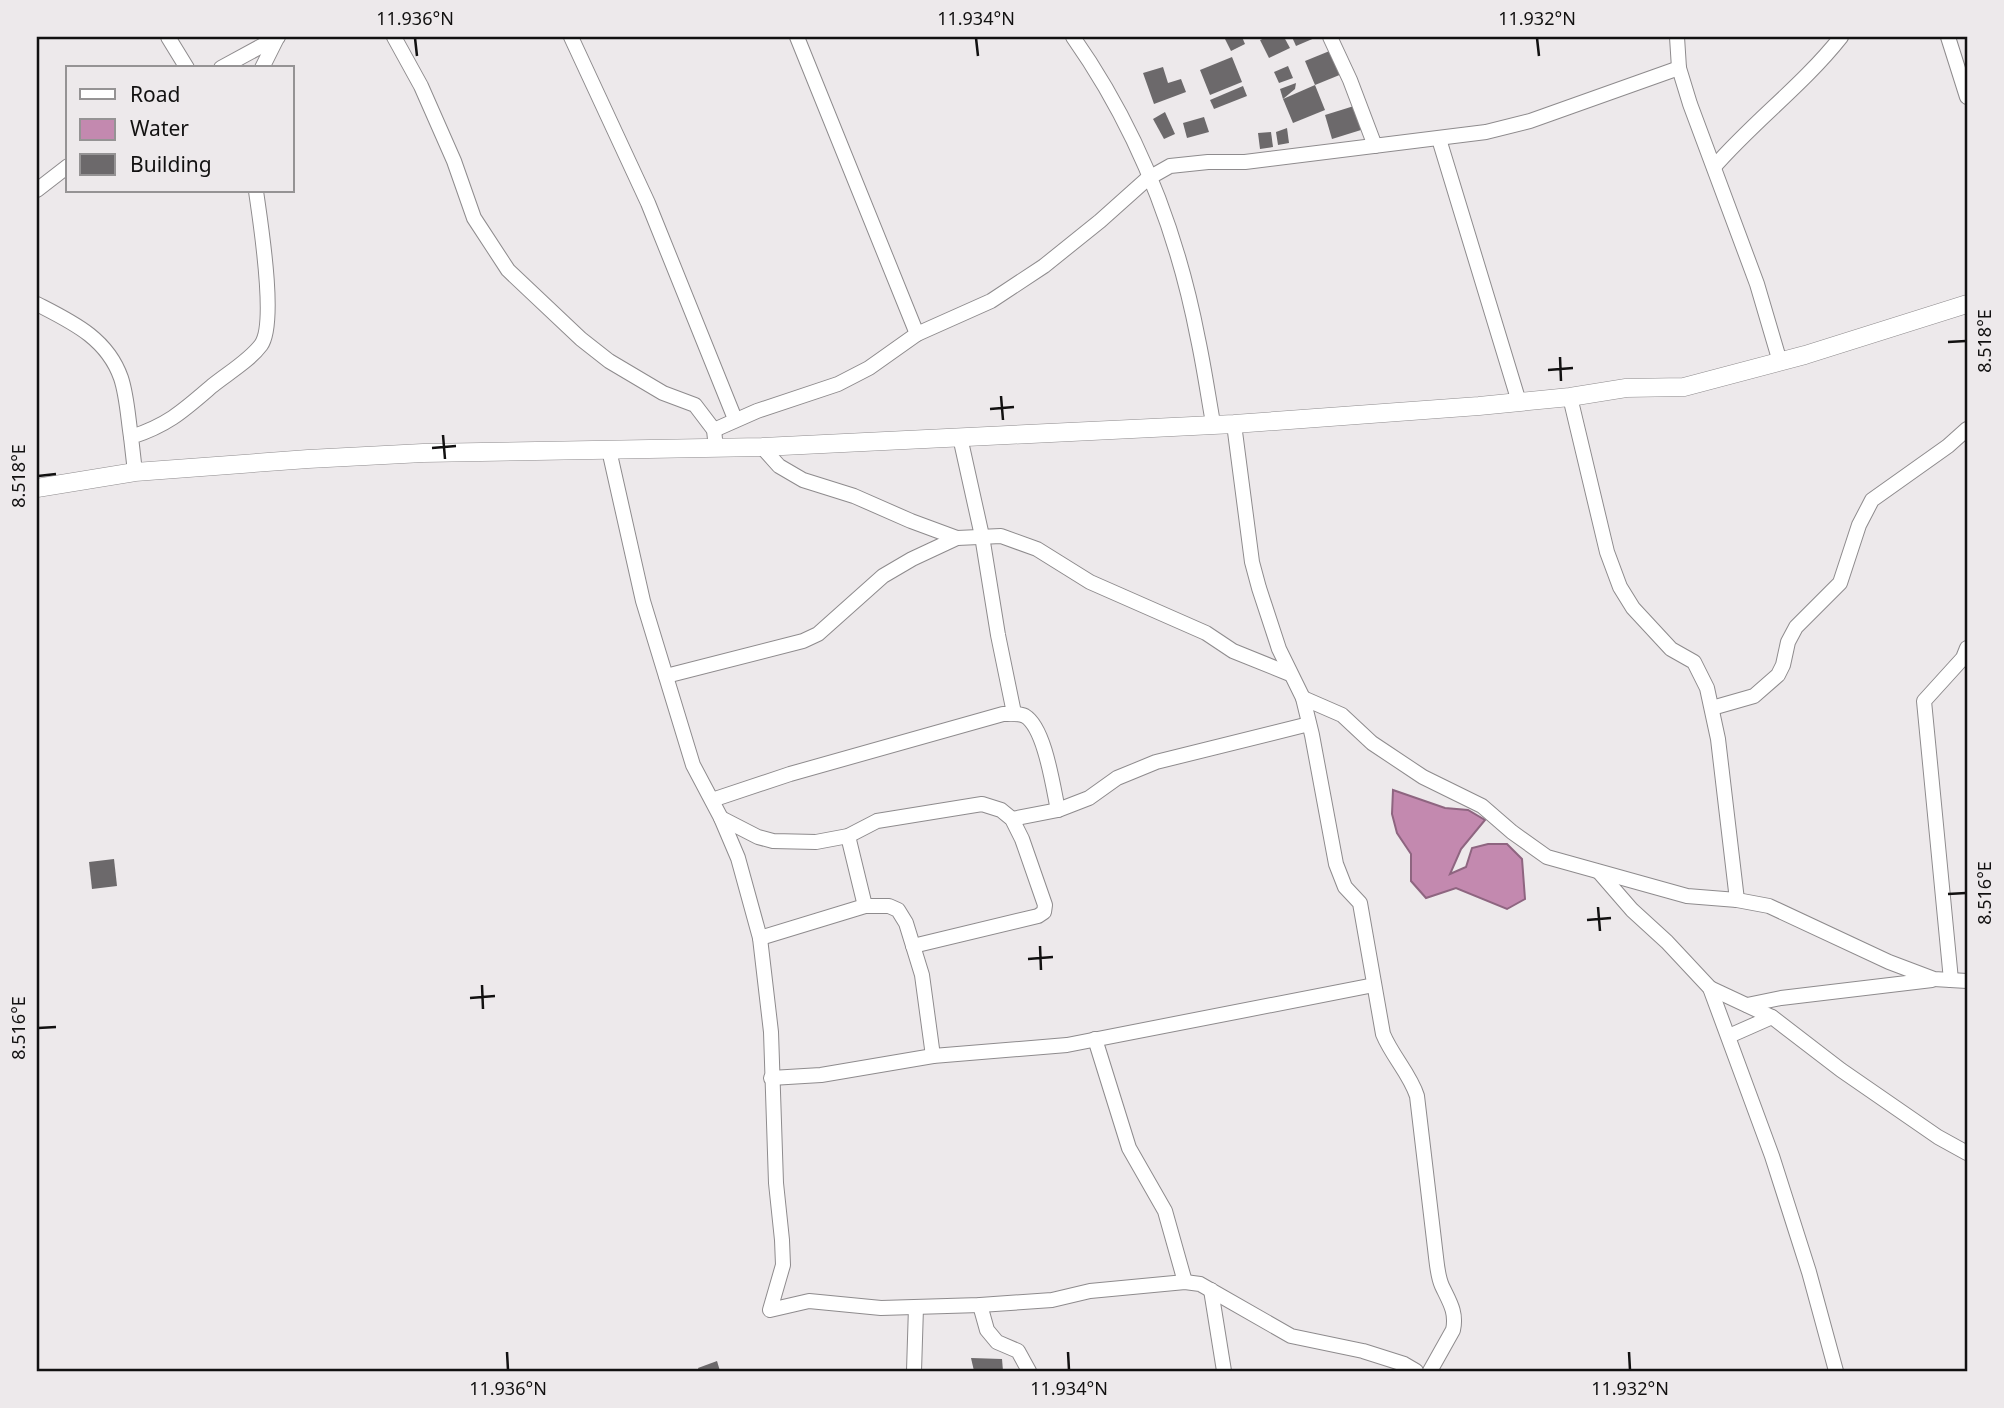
<svg xmlns="http://www.w3.org/2000/svg" width="2004" height="1408" font-family="'Noto Sans',sans-serif">
<rect width="100%" height="100%" fill="#ede9eb"/>
<path fill="#c389af" stroke="#8e6580" stroke-width="2" d="M 1393,790 L 1445,808 L 1468,810 L 1485,820 L 1461,849 L 1450,874 L 1466,867 L 1472,848 L 1488,844 L 1507,844 L 1522,859 L 1525,899 L 1507,909 L 1456,888 L 1426,898 L 1411,881 L 1411,854 L 1397,833 L 1392,814 Z"/>
<g fill="#6c696b">
<path d="M 1224,37 L 1242,37 L 1245,44 L 1231,51 Z"/>
<path d="M 1267,37 L 1284,37 L 1290,48 L 1269,58 L 1260,40 Z"/>
<path d="M 1292,37 L 1317,37 L 1296,46 Z"/>
<path d="M 1332,50 L 1342,74 L 1315,85 L 1305,61 Z"/>
<path d="M 1232,57 L 1242,82 L 1210,95 L 1200,70 Z"/>
<path d="M 1288,66 L 1293,78 L 1279,83 L 1274,72 Z"/>
<path d="M 1163,67 L 1168,83 L 1181,79 L 1186,92 L 1154,104 L 1143,73 Z"/>
<path d="M 1296,83 L 1295,89 L 1283,99 L 1280,89 Z"/>
<path d="M 1315,85 L 1325,110 L 1293,123 L 1283,99 Z"/>
<path d="M 1243,86 L 1247,96 L 1214,109 L 1210,100 Z"/>
<path d="M 1354,106 L 1361,130 L 1332,139 L 1325,115 Z"/>
<path d="M 1165,112 L 1175,134 L 1164,139 L 1153,119 Z"/>
<path d="M 1204,117 L 1209,132 L 1187,138 L 1183,123 Z"/>
<path d="M 1287,128 L 1289,143 L 1278,145 L 1276,132 Z"/>
<path d="M 1271,132 L 1273,147 L 1260,149 L 1258,133 Z"/>
<path d="M 114,859 L 117,886 L 92,889 L 89,862 Z"/>
<path d="M 971,1358 L 1002,1359 L 1003,1371 L 974,1371 Z"/>
<path d="M 717,1361 L 720,1371 L 699,1371 L 698,1368 Z"/>
</g>
<g fill="none" stroke-linecap="round" stroke-linejoin="round">
<defs>
<g id="minor">
<path d="M 168,37 L 187,68"/>
<path d="M 394,37 L 421,86 L 454,161 L 474,218 L 508,270 L 581,339 L 609,361 L 663,393 L 695,405 L 714,430 L 715,439"/>
<path d="M 571,37 L 648,203 L 735,419"/>
<path d="M 797,37 L 917,334"/>
<path d="M 1073,37 C 1137,128 1177,230 1198,339 C 1204,367 1208,395 1213,423"/>
<path d="M 1330,37 L 1350,80 L 1375,146"/>
<path d="M 1677,37 L 1679,68 L 1690,104 L 1757,284 L 1780,362"/>
<path d="M 1948,37 L 1967,97"/>
<path d="M 221,68 L 278,37"/>
<path d="M 262,68 L 277,38"/>
<path d="M 1439,139 L 1519,402"/>
<path d="M 1714,167 C 1754,121 1803,85 1841,37"/>
<path d="M 37,190 L 68,166"/>
<path d="M 37,304 C 72,322 107,338 121,378 C 127,396 128,418 131,437"/>
<path d="M 1570,397 L 1607,552 L 1620,587 L 1633,608 L 1671,649 L 1694,662 L 1707,688 L 1718,739 L 1737,900"/>
<path d="M 1234,424 L 1252,562 L 1259,588 L 1279,649 L 1303,698 L 1312,735 L 1336,864 L 1345,887 L 1360,903 L 1383,1034 C 1392,1056 1410,1074 1417,1096 L 1436,1257 C 1437,1266 1438,1277 1442,1286 C 1449,1301 1457,1312 1453,1330 L 1430,1371"/>
<path d="M 714,430 L 757,411 L 838,384 L 869,368 L 917,334 L 991,301 L 1044,266 L 1100,221 L 1147,179 L 1170,166 L 1208,162 L 1245,162 L 1486,132 L 1530,121 L 1679,68"/>
<path d="M 960,437 L 982,536 L 998,635 L 1014,713"/>
<path d="M 762,447 L 779,466 L 803,480 L 854,496 L 911,521 L 957,538"/>
<path d="M 609,450 L 643,601 L 693,765 L 721,818 L 738,858 L 760,938 L 771,1032 L 776,1183 L 782,1240 L 783,1265 L 770,1310 L 809,1301 L 881,1308 L 980,1305 L 1052,1300 L 1090,1291 L 1185,1282 L 1200,1284 L 1291,1336 L 1363,1351 L 1404,1364 L 1416,1371"/>
<path d="M 135,472 L 131,437 C 168,425 183,411 212,386 C 228,373 249,361 261,345 C 277,323 260,220 256,191"/>
<path d="M 666,676 L 803,641 L 818,634 L 883,576 L 912,559 L 957,538 L 1001,536 L 1037,549 L 1090,582 L 1206,633 L 1233,651 L 1290,674"/>
<path d="M 1303,698 L 1342,715 L 1372,743 L 1423,777 L 1482,806 L 1512,832 L 1547,857 L 1687,896 L 1737,900 L 1769,906 L 1889,962 L 1934,979 L 1967,981"/>
<path d="M 1712,708 L 1754,696 L 1778,675 L 1783,665 L 1788,642 L 1796,627 L 1840,583 L 1859,525 L 1872,500 L 1948,446 L 1967,429"/>
<path d="M 712,800 L 790,774 L 1003,714 C 1010,714 1019,713 1025,716 C 1045,728 1053,787 1058,810"/>
<path d="M 721,818 L 758,837 L 773,841 L 816,842 L 848,836 L 877,821 L 982,804 L 1001,810 L 1012,819 L 1022,839 L 1045,905 L 1044,912 L 1038,916 L 913,946"/>
<path d="M 1012,819 L 1058,810 L 1089,798 L 1117,778 L 1156,762 L 1309,724"/>
<path d="M 848,836 L 865,906"/>
<path d="M 1599,872 L 1632,910 L 1667,942 L 1710,988 L 1772,1156 L 1809,1272 L 1836,1371"/>
<path d="M 760,938 L 865,906 L 889,906 L 898,910 L 906,923 L 922,975 L 933,1056"/>
<path d="M 1951,980 L 1924,701 L 1963,658 L 1967,648"/>
<path d="M 1710,988 L 1772,1017 L 1841,1070 L 1938,1137 L 1967,1153"/>
<path d="M 1747,1005 L 1781,998 L 1932,980"/>
<path d="M 1729,1036 L 1772,1017"/>
<path d="M 1095,1039 L 1129,1148 L 1165,1211 L 1185,1282"/>
<path d="M 771,1078 L 821,1075 L 933,1056 L 1067,1045 L 1374,985"/>
<path d="M 1211,1290 L 1224,1371"/>
<path d="M 980,1305 L 987,1330 L 997,1342 L 1018,1351 L 1029,1371"/>
<path d="M 914,1371 L 916,1307"/>
</g>
<path id="tertiary" d="M 37,488 L 135,472 L 308,459 L 423,453 L 762,447 L 1234,424 L 1479,406 L 1570,397 L 1626,388 L 1684,387 L 1805,355 L 1967,304"/>
</defs>
<use href="#minor" stroke="#8e8b8d" stroke-width="16"/>
<use href="#tertiary" stroke="#8e8b8d" stroke-width="19"/>
<use href="#minor" stroke="#fff" stroke-width="14"/>
<use href="#tertiary" stroke="#fff" stroke-width="18"/>
</g>
<path fill="none" stroke="#121111" stroke-width="2.5" d="M 415,38 L 417,56M 976,38 L 978,56M 1537,38 L 1539,56M 1948,342 L 1966,341M 1560,357 L 1561,381M 1548,370 L 1573,368M 1001,396 L 1003,420M 990,409 L 1014,407M 443,435 L 445,459M 432,448 L 456,446M 38,476 L 56,474M 1948,894 L 1966,893M 1598,907 L 1600,931M 1587,920 L 1611,918M 1040,946 L 1041,970M 1028,959 L 1053,957M 482,985 L 483,1009M 470,998 L 495,996M 38,1028 L 56,1027M 507,1352 L 508,1370M 1068,1352 L 1069,1370M 1629,1352 L 1630,1370"/>
<rect width="2004" height="1408" fill="none" stroke="#ede9eb" stroke-width="77"/>
<rect x="66" y="66" width="228" height="126" fill="#ede9eb" stroke="#959394" stroke-width="2"/>
<rect x="80" y="89" width="35" height="10" fill="#ffffff" stroke="#959394" stroke-width="2"/>
<text x="130" y="102" font-size="21" fill="#121111">Road</text>
<rect x="80" y="119" width="35" height="21" fill="#c389af" stroke="#959394" stroke-width="2"/>
<text x="130" y="136" font-size="21" fill="#121111">Water</text>
<rect x="80" y="154" width="35" height="21" fill="#6c696b" stroke="#959394" stroke-width="2"/>
<text x="130" y="172" font-size="21" fill="#121111">Building</text>
<rect x="38" y="38" width="1928" height="1332" fill="none" stroke="#121111" stroke-width="2.5"/>
<g font-size="18" text-anchor="middle" fill="#121111">
<text x="415" y="25">11.936°N</text>
<text x="976" y="25">11.934°N</text>
<text x="1537" y="25">11.932°N</text>
<text transform="translate(1985 341) rotate(-90)" y="6">8.518°E</text>
<text transform="translate(19 476) rotate(-90)" y="6">8.518°E</text>
<text transform="translate(1985 893) rotate(-90)" y="6">8.516°E</text>
<text transform="translate(19 1028) rotate(-90)" y="6">8.516°E</text>
<text x="508" y="1395">11.936°N</text>
<text x="1069" y="1395">11.934°N</text>
<text x="1630" y="1395">11.932°N</text>
</g>
</svg>
